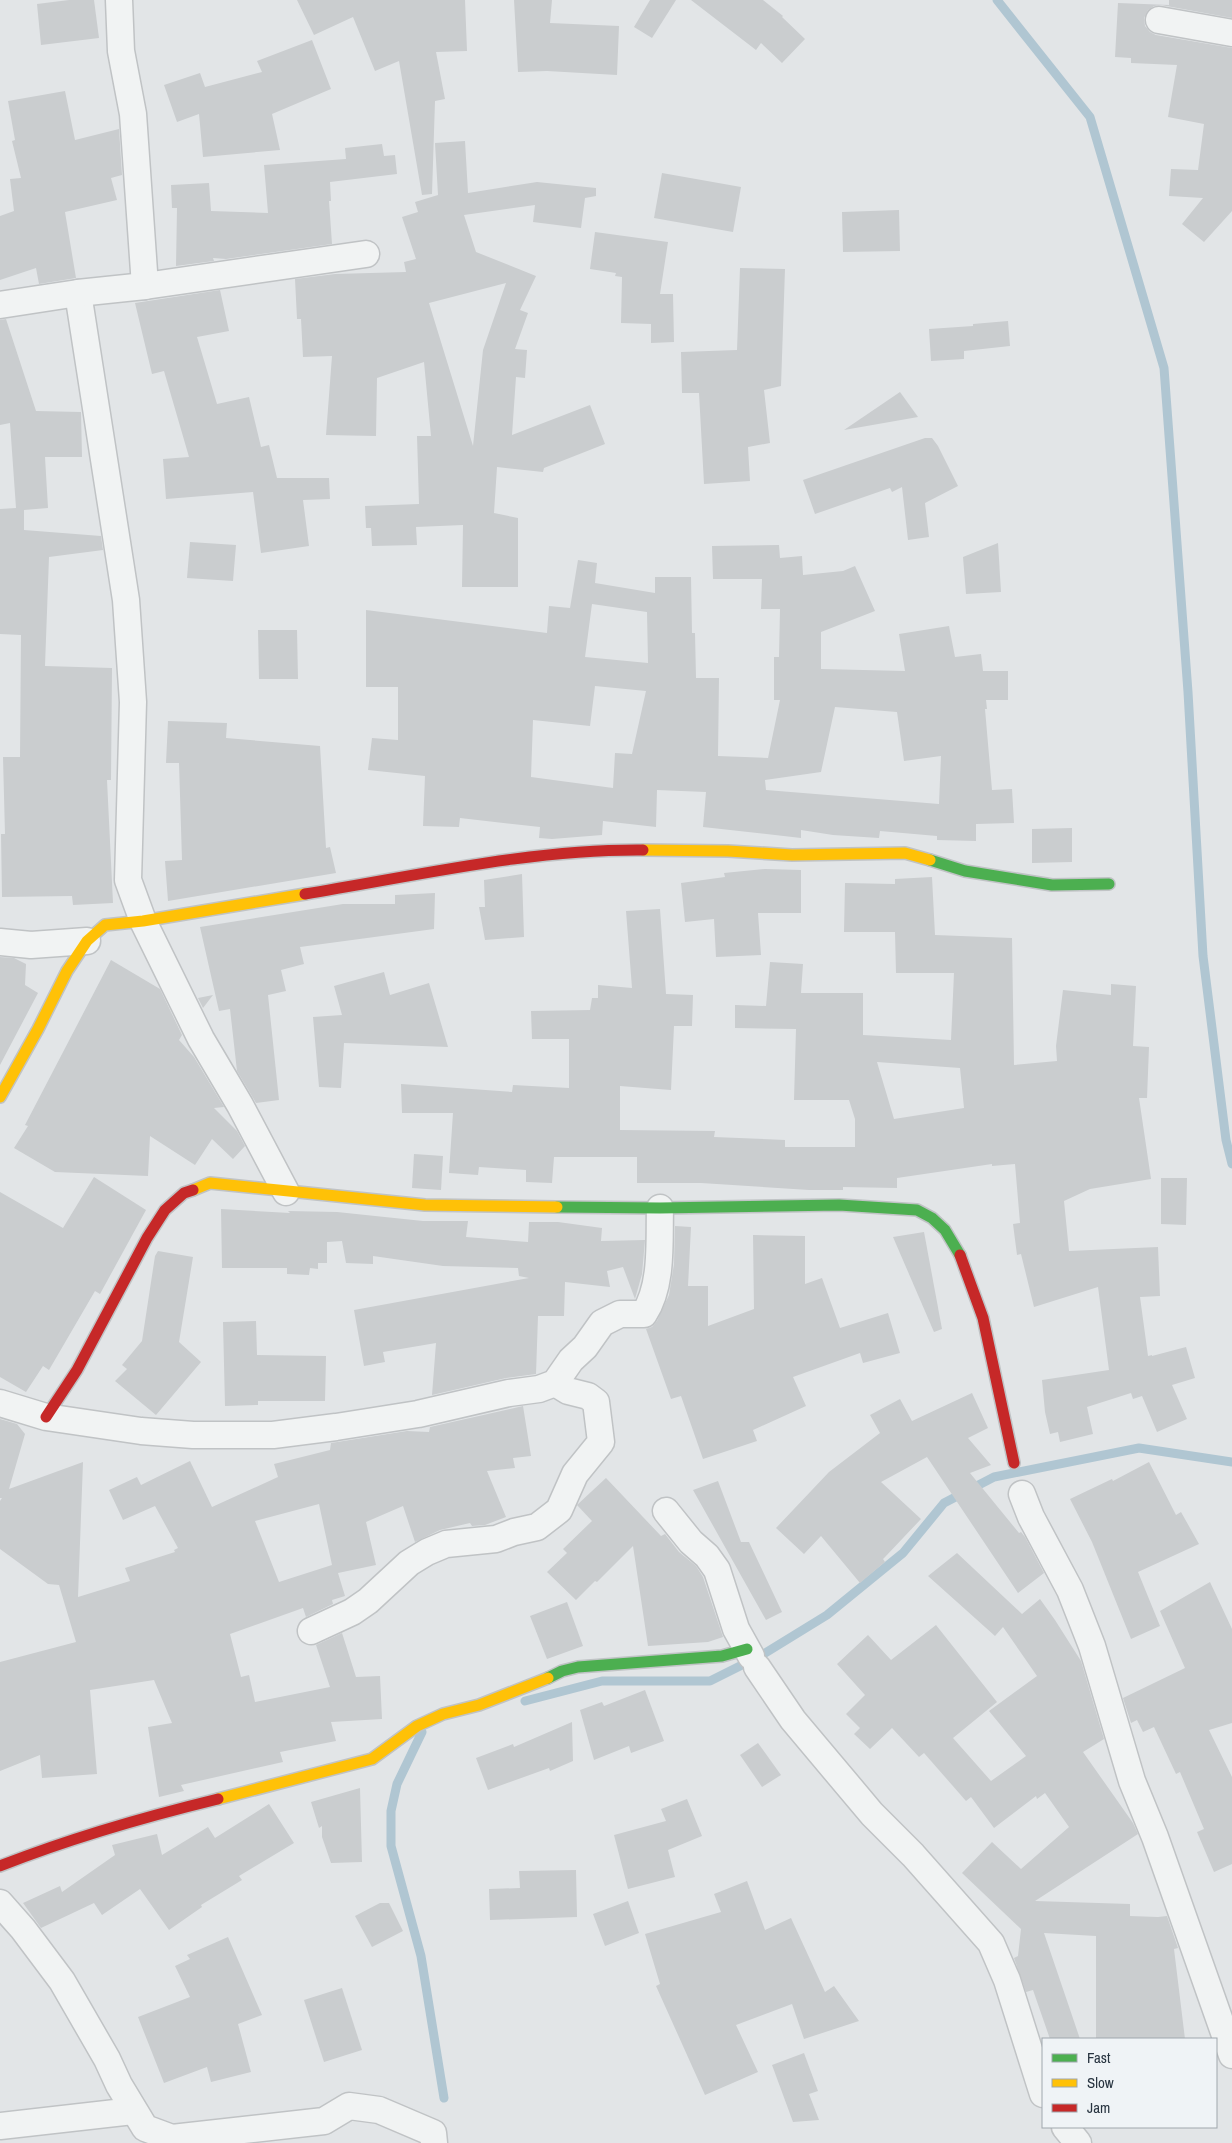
<svg xmlns="http://www.w3.org/2000/svg" width="1232" height="2143" font-family="'Archivo Narrow',sans-serif">
<rect width="100%" height="100%" fill="#e2e5e7"/>
<g fill="none" stroke-linecap="round" stroke-linejoin="round">
<g stroke="#b0c6d2" stroke-width="9">
<path d="M 997,0 L 1090,117 L 1164,368 L 1188,692 L 1203,956 L 1226,1140 L 1232,1164"/>
<path d="M 525,1701 L 602,1681 L 710,1681 L 762,1655 L 827,1615 L 903,1553 L 944,1503 L 994,1477 L 1139,1448 L 1232,1462"/>
<path d="M 422,1732 L 397,1784 L 391,1811 L 391,1846 L 421,1956 L 444,2098"/>
</g>
</g>
<g fill="#cacdcf" fill-rule="evenodd">
<path d="M 69,0 L 94,0 L 99,38 L 41,45 L 37,4 Z"/>
<path d="M 297,0 L 465,0 L 467,51 L 436,52 L 445,99 L 435,101 L 432,194 L 422,195 L 399,61 L 375,71 L 353,17 L 314,35 Z"/>
<path d="M 514,0 L 552,0 L 550,23 L 619,26 L 617,75 L 547,71 L 518,72 Z"/>
<path d="M 650,0 L 676,0 L 652,38 L 634,27 Z"/>
<path d="M 691,0 L 763,0 L 783,16 L 782,17 L 805,39 L 782,63 L 761,43 L 756,50 Z"/>
<path d="M 1169,0 L 1232,0 L 1232,18 L 1161,5 L 1154,6 L 1148,10 L 1144,18 L 1145,26 L 1150,32 L 1156,35 L 1232,48 L 1232,211 L 1204,242 L 1182,224 L 1203,198 L 1169,196 L 1171,169 L 1198,170 L 1204,124 L 1168,117 L 1177,65 L 1131,63 L 1131,58 L 1115,57 L 1118,3 L 1169,5 Z"/>
<path d="M 312,40 L 331,89 L 272,114 L 280,150 L 203,157 L 199,114 L 177,122 L 164,85 L 200,73 L 205,87 L 262,72 L 257,61 Z"/>
<path d="M 65,91 L 75,140 L 119,129 L 122,175 L 111,178 L 117,200 L 65,212 L 76,278 L 39,284 L 36,268 L 0,280 L 0,216 L 14,211 L 10,179 L 21,178 L 12,141 L 15,140 L 8,101 Z"/>
<path d="M 465,141 L 468,193 L 537,182 L 596,188 L 596,196 L 585,198 L 581,228 L 533,222 L 535,205 L 464,215 L 476,252 L 536,276 L 520,310 L 528,313 L 515,349 L 527,350 L 525,378 L 516,377 L 512,435 L 590,405 L 605,444 L 544,468 L 543,472 L 497,467 L 494,513 L 518,518 L 518,587 L 462,587 L 463,525 L 416,527 L 417,545 L 372,546 L 371,528 L 366,528 L 365,506 L 419,504 L 417,436 L 431,436 L 424,362 L 377,378 L 376,436 L 326,435 L 332,356 L 303,357 L 301,319 L 297,319 L 295,279 L 335,274 L 406,272 L 404,262 L 416,259 L 402,217 L 418,212 L 415,202 L 438,195 L 435,143 ZM 506,283 L 483,350 L 473,446 L 429,303 Z"/>
<path d="M 382,144 L 384,156 L 395,155 L 397,174 L 330,182 L 331,201 L 329,201 L 332,244 L 226,259 L 213,258 L 214,261 L 176,266 L 177,208 L 172,208 L 171,185 L 209,183 L 211,211 L 268,213 L 264,165 L 346,159 L 345,148 Z"/>
<path d="M 662,173 L 741,187 L 733,232 L 654,218 Z"/>
<path d="M 899,210 L 900,251 L 843,252 L 842,212 Z"/>
<path d="M 595,232 L 668,242 L 660,294 L 673,294 L 674,342 L 651,343 L 651,324 L 621,323 L 622,277 L 615,276 L 616,273 L 590,269 Z"/>
<path d="M 740,268 L 785,269 L 781,386 L 764,390 L 770,443 L 748,447 L 750,481 L 704,484 L 699,393 L 682,393 L 681,352 L 737,350 Z"/>
<path d="M 220,290 L 229,331 L 197,337 L 217,404 L 249,397 L 261,447 L 269,445 L 277,478 L 329,478 L 330,499 L 303,500 L 309,546 L 261,553 L 253,492 L 166,499 L 163,459 L 189,457 L 164,371 L 152,374 L 135,303 Z"/>
<path d="M 6,319 L 36,411 L 81,412 L 82,457 L 45,457 L 48,508 L 24,510 L 24,530 L 101,536 L 103,550 L 49,557 L 45,666 L 112,668 L 111,780 L 107,780 L 113,903 L 73,905 L 72,896 L 2,897 L 1,834 L 5,834 L 3,757 L 20,757 L 21,635 L 0,634 L 0,509 L 16,508 L 10,423 L 0,425 L 0,320 Z"/>
<path d="M 1008,321 L 1010,346 L 964,351 L 964,359 L 931,361 L 929,329 L 973,326 L 973,324 Z"/>
<path d="M 900,392 L 918,417 L 844,430 Z"/>
<path d="M 925,438 L 932,438 L 938,446 L 958,486 L 925,503 L 929,537 L 908,540 L 902,487 L 892,492 L 890,488 L 815,514 L 803,480 Z"/>
<path d="M 190,542 L 236,545 L 233,581 L 187,578 Z"/>
<path d="M 998,543 L 1001,592 L 966,594 L 963,557 Z"/>
<path d="M 779,545 L 780,558 L 802,556 L 803,575 L 843,571 L 855,566 L 875,611 L 821,632 L 821,669 L 905,671 L 899,634 L 949,626 L 955,657 L 981,654 L 983,671 L 1008,671 L 1008,700 L 986,700 L 987,709 L 985,709 L 992,790 L 1012,789 L 1014,823 L 976,824 L 976,841 L 937,840 L 937,836 L 880,831 L 879,838 L 833,835 L 801,830 L 801,838 L 703,827 L 706,792 L 657,790 L 656,827 L 603,821 L 602,835 L 552,839 L 539,838 L 540,827 L 460,818 L 459,827 L 423,826 L 425,776 L 368,770 L 372,738 L 398,740 L 398,687 L 366,687 L 366,610 L 547,633 L 549,606 L 570,608 L 578,560 L 597,563 L 595,583 L 655,593 L 655,577 L 691,577 L 692,633 L 695,633 L 696,678 L 719,678 L 718,756 L 768,758 L 780,700 L 774,700 L 774,657 L 779,657 L 780,609 L 761,609 L 762,579 L 713,579 L 712,546 ZM 592,604 L 647,612 L 648,663 L 585,657 ZM 595,686 L 646,691 L 632,754 L 615,753 L 613,788 L 531,777 L 533,720 L 590,726 ZM 835,707 L 897,712 L 904,761 L 941,756 L 939,804 L 766,790 L 765,780 L 821,772 Z"/>
<path d="M 258,630 L 297,630 L 298,679 L 259,679 Z"/>
<path d="M 168,721 L 227,723 L 226,738 L 320,746 L 326,848 L 330,847 L 336,873 L 168,901 L 165,861 L 182,860 L 179,763 L 166,763 Z"/>
<path d="M 1072,828 L 1072,862 L 1032,863 L 1032,829 Z"/>
<path d="M 765,869 L 801,870 L 801,913 L 758,913 L 761,955 L 716,957 L 714,919 L 685,922 L 681,883 L 725,877 L 724,873 Z"/>
<path d="M 522,874 L 524,937 L 485,940 L 479,907 L 485,907 L 484,880 Z"/>
<path d="M 932,877 L 935,935 L 1012,938 L 1014,1065 L 1057,1061 L 1056,1046 L 1063,990 L 1111,995 L 1111,984 L 1136,986 L 1133,1046 L 1149,1047 L 1147,1098 L 1139,1098 L 1151,1179 L 1090,1189 L 1064,1201 L 1069,1251 L 1158,1247 L 1160,1296 L 1140,1297 L 1148,1356 L 1152,1355 L 1152,1356 L 1186,1347 L 1195,1378 L 1172,1385 L 1187,1419 L 1157,1432 L 1142,1396 L 1133,1399 L 1131,1393 L 1087,1407 L 1093,1434 L 1060,1442 L 1058,1432 L 1050,1434 L 1045,1412 L 1042,1380 L 1109,1370 L 1098,1287 L 1034,1307 L 1021,1254 L 1017,1255 L 1013,1224 L 1020,1223 L 1015,1164 L 992,1166 L 992,1164 L 897,1178 L 897,1188 L 843,1187 L 843,1190 L 809,1190 L 701,1183 L 637,1183 L 637,1157 L 554,1157 L 552,1183 L 526,1182 L 526,1170 L 479,1167 L 478,1175 L 449,1173 L 453,1113 L 402,1113 L 401,1084 L 512,1092 L 513,1085 L 569,1088 L 569,1039 L 532,1039 L 531,1011 L 590,1010 L 592,998 L 598,998 L 598,985 L 632,988 L 626,911 L 660,909 L 666,994 L 693,995 L 692,1026 L 674,1026 L 671,1090 L 620,1086 L 620,1130 L 715,1131 L 714,1137 L 785,1140 L 785,1147 L 855,1147 L 855,1119 L 849,1100 L 794,1100 L 796,1029 L 735,1028 L 735,1005 L 766,1006 L 770,962 L 803,964 L 801,993 L 863,993 L 863,1035 L 951,1040 L 954,973 L 896,973 L 895,932 L 844,932 L 845,883 L 895,884 L 895,879 ZM 877,1062 L 960,1068 L 964,1108 L 894,1119 Z"/>
<path d="M 435,893 L 434,929 L 300,947 L 304,964 L 281,970 L 286,991 L 268,995 L 279,1100 L 256,1103 L 237,1071 L 230,1009 L 219,1011 L 200,927 L 343,904 L 395,904 L 395,895 Z"/>
<path d="M 0,957 L 14,958 L 26,964 L 25,985 L 38,993 L 0,1065 Z"/>
<path d="M 111,960 L 160,989 L 182,1035 L 179,1040 L 194,1057 L 224,1107 L 214,1108 L 237,1131 L 245,1146 L 233,1159 L 212,1139 L 195,1165 L 150,1136 L 148,1176 L 55,1172 L 14,1148 L 28,1126 L 25,1125 Z"/>
<path d="M 384,972 L 390,995 L 429,983 L 448,1047 L 344,1043 L 341,1088 L 319,1087 L 313,1017 L 342,1015 L 334,986 Z"/>
<path d="M 213,995 L 203,1008 L 198,998 Z"/>
<path d="M 414,1154 L 443,1156 L 441,1190 L 412,1188 Z"/>
<path d="M 94,1177 L 146,1210 L 100,1294 L 95,1291 L 49,1370 L 43,1366 L 26,1392 L 0,1377 L 0,1192 L 63,1228 Z"/>
<path d="M 1161,1178 L 1187,1178 L 1186,1225 L 1161,1224 Z"/>
<path d="M 221,1209 L 290,1213 L 288,1211 L 337,1212 L 423,1221 L 468,1221 L 466,1237 L 528,1242 L 529,1222 L 558,1222 L 602,1228 L 601,1241 L 645,1240 L 642,1274 L 635,1299 L 623,1267 L 607,1271 L 610,1287 L 565,1282 L 564,1316 L 538,1316 L 536,1374 L 506,1378 L 432,1395 L 436,1343 L 383,1352 L 385,1362 L 364,1366 L 354,1310 L 529,1278 L 519,1276 L 518,1268 L 443,1266 L 373,1256 L 373,1264 L 346,1263 L 342,1241 L 327,1242 L 327,1263 L 318,1263 L 318,1269 L 310,1268 L 309,1275 L 287,1274 L 287,1268 L 222,1268 Z"/>
<path d="M 675,1226 L 691,1227 L 688,1286 L 708,1286 L 708,1326 L 754,1309 L 753,1235 L 805,1236 L 805,1284 L 822,1278 L 840,1328 L 888,1313 L 900,1353 L 863,1363 L 860,1353 L 793,1377 L 806,1406 L 753,1430 L 757,1441 L 703,1459 L 681,1396 L 671,1399 L 646,1329 L 652,1327 L 657,1321 L 669,1295 L 674,1264 Z"/>
<path d="M 924,1232 L 942,1329 L 934,1332 L 893,1237 Z"/>
<path d="M 158,1251 L 193,1257 L 179,1342 L 201,1362 L 156,1415 L 115,1381 L 127,1369 L 122,1365 L 142,1341 L 155,1256 Z"/>
<path d="M 256,1321 L 257,1355 L 326,1356 L 325,1401 L 258,1401 L 258,1405 L 225,1406 L 223,1322 Z"/>
<path d="M 972,1393 L 988,1428 L 968,1438 L 991,1465 L 970,1473 L 1019,1533 L 1021,1532 L 1025,1537 L 1044,1573 L 1018,1593 L 927,1457 L 881,1482 L 921,1519 L 886,1556 L 883,1559 L 885,1562 L 860,1583 L 821,1536 L 804,1554 L 776,1528 L 829,1472 L 880,1433 L 870,1415 L 900,1399 L 912,1421 Z"/>
<path d="M 523,1406 L 531,1456 L 513,1458 L 515,1468 L 487,1471 L 506,1517 L 485,1525 L 472,1526 L 470,1523 L 440,1530 L 415,1542 L 403,1506 L 366,1522 L 376,1565 L 338,1573 L 345,1596 L 332,1600 L 333,1604 L 306,1617 L 303,1608 L 230,1634 L 241,1677 L 249,1675 L 255,1702 L 330,1687 L 316,1645 L 342,1633 L 356,1677 L 380,1676 L 382,1719 L 331,1722 L 336,1741 L 280,1752 L 283,1762 L 181,1785 L 184,1791 L 159,1797 L 148,1727 L 172,1723 L 154,1680 L 90,1690 L 97,1774 L 42,1778 L 40,1755 L 0,1771 L 0,1662 L 76,1642 L 59,1585 L 48,1584 L 0,1549 L 0,1501 L 2,1498 L 0,1498 L 0,1419 L 17,1424 L 25,1434 L 9,1489 L 83,1462 L 78,1597 L 130,1581 L 125,1568 L 175,1552 L 174,1550 L 178,1548 L 155,1506 L 123,1520 L 109,1490 L 137,1477 L 141,1485 L 190,1461 L 212,1507 L 278,1477 L 274,1464 L 330,1450 L 331,1443 L 407,1431 L 429,1432 L 430,1427 ZM 319,1504 L 332,1565 L 279,1582 L 255,1521 Z"/>
<path d="M 1149,1462 L 1176,1515 L 1181,1512 L 1199,1544 L 1138,1572 L 1160,1626 L 1131,1639 L 1092,1542 L 1070,1499 L 1112,1479 L 1113,1481 Z"/>
<path d="M 606,1478 L 661,1536 L 665,1534 L 679,1552 L 696,1566 L 703,1577 L 723,1637 L 708,1642 L 648,1646 L 633,1546 L 597,1582 L 595,1581 L 576,1600 L 547,1572 L 567,1553 L 563,1549 L 592,1521 L 577,1505 Z"/>
<path d="M 718,1481 L 741,1542 L 749,1542 L 782,1612 L 766,1620 L 693,1490 Z"/>
<path d="M 957,1553 L 1022,1614 L 1040,1599 L 1055,1620 L 1081,1661 L 1104,1739 L 1083,1752 L 1133,1823 L 1138,1834 L 1035,1901 L 1130,1904 L 1130,1916 L 1158,1917 L 1167,1916 L 1178,1948 L 1174,1949 L 1185,2039 L 1096,2039 L 1096,1936 L 1044,1933 L 1080,2039 L 1050,2039 L 1033,1990 L 1026,1992 L 1014,1958 L 1018,1956 L 1021,1929 L 962,1873 L 992,1842 L 1021,1869 L 1069,1827 L 1045,1793 L 1037,1799 L 1036,1796 L 994,1828 L 971,1797 L 966,1801 L 924,1753 L 919,1757 L 892,1728 L 870,1749 L 854,1734 L 860,1728 L 846,1714 L 865,1695 L 837,1664 L 868,1635 L 891,1660 L 936,1625 L 997,1702 L 953,1738 L 991,1781 L 1026,1756 L 989,1711 L 1037,1676 L 1003,1627 L 995,1636 L 928,1576 Z"/>
<path d="M 1210,1582 L 1232,1629 L 1232,1723 L 1209,1730 L 1232,1777 L 1232,1864 L 1214,1872 L 1197,1832 L 1204,1829 L 1180,1772 L 1176,1774 L 1154,1727 L 1143,1732 L 1137,1720 L 1131,1723 L 1123,1698 L 1185,1668 L 1160,1611 Z"/>
<path d="M 567,1602 L 583,1646 L 547,1659 L 530,1616 Z"/>
<path d="M 645,1690 L 664,1741 L 631,1753 L 629,1746 L 594,1760 L 580,1710 L 602,1702 L 604,1706 Z"/>
<path d="M 572,1722 L 573,1761 L 550,1771 L 549,1768 L 488,1790 L 476,1758 L 513,1744 L 514,1747 Z"/>
<path d="M 758,1743 L 781,1775 L 762,1787 L 740,1755 Z"/>
<path d="M 360,1788 L 362,1862 L 331,1863 L 322,1837 L 322,1826 L 319,1828 L 311,1802 Z"/>
<path d="M 687,1799 L 702,1836 L 668,1850 L 675,1877 L 628,1889 L 614,1835 L 666,1821 L 661,1809 Z"/>
<path d="M 269,1804 L 294,1843 L 239,1876 L 242,1880 L 201,1905 L 202,1907 L 169,1930 L 140,1889 L 102,1915 L 94,1903 L 41,1928 L 23,1903 L 60,1886 L 62,1892 L 115,1855 L 112,1845 L 157,1834 L 162,1855 L 208,1827 L 215,1838 Z"/>
<path d="M 576,1870 L 577,1917 L 490,1920 L 489,1889 L 520,1888 L 519,1871 Z"/>
<path d="M 747,1881 L 765,1930 L 791,1918 L 825,1992 L 834,1986 L 859,2021 L 804,2039 L 792,2004 L 736,2025 L 758,2072 L 705,2095 L 656,1986 L 660,1984 L 645,1934 L 721,1912 L 714,1894 Z"/>
<path d="M 628,1901 L 639,1933 L 605,1946 L 593,1914 Z"/>
<path d="M 380,1903 L 389,1903 L 403,1931 L 372,1947 L 355,1916 Z"/>
<path d="M 228,1937 L 262,2015 L 238,2024 L 251,2072 L 211,2082 L 207,2067 L 164,2083 L 138,2017 L 190,1997 L 175,1966 L 190,1959 L 187,1955 Z"/>
<path d="M 342,1988 L 362,2050 L 324,2062 L 304,2000 Z"/>
<path d="M 804,2053 L 818,2091 L 809,2094 L 819,2120 L 793,2122 L 772,2065 Z"/>
</g>
<g fill="none" stroke-linecap="round" stroke-linejoin="round">
<defs>
<g id="street">
<path d="M 119,0 L 121,51 L 133,114 L 145,286"/>
<path d="M 1159,20 L 1232,33"/>
<path d="M 78,293 L 126,600 L 133,702 L 128,880 L 143,921 L 201,1039 L 240,1105 L 286,1192"/>
<path d="M 0,305 L 78,293 L 145,286 L 366,254"/>
<path d="M 0,942 L 31,945 L 87,941"/>
<path d="M 0,1403 L 46,1417 L 141,1431 L 193,1435 L 273,1435 L 336,1427 L 418,1414 L 509,1393 L 539,1389 L 555,1383 L 571,1360 L 585,1347 L 602,1323 L 620,1314 L 644,1314 C 663,1285 659,1241 660,1208"/>
<path d="M 1022,1494 L 1031,1517 L 1070,1590 L 1092,1646 L 1132,1781 L 1155,1837 L 1232,2055"/>
<path d="M 666,1511 L 691,1542 L 707,1556 L 717,1570 L 736,1629 L 751,1656"/>
<path d="M 311,1631 L 352,1612 L 368,1601 L 409,1563 L 427,1552 L 446,1544 L 496,1539 L 514,1532 L 537,1527 L 559,1510 L 575,1474 L 601,1442 L 596,1402 L 588,1396 L 568,1391 L 555,1383"/>
<path d="M 757,1667 L 793,1720 L 872,1814 L 913,1855 L 991,1943 L 1007,1980 L 1043,2094"/>
<path d="M 0,1903 L 23,1929 L 62,1981 L 107,2059 L 119,2085 L 145,2128 L 172,2138 L 324,2121 L 349,2106 L 379,2110 L 433,2133 L 434,2143"/>
<path d="M 0,2126 L 133,2111"/>
<path d="M 1065,2127 L 1078,2143"/>
</g>
<g id="fast">
<path d="M 930,860 L 965,871 L 1052,885 L 1109,884"/>
<path d="M 557,1207 L 660,1208 L 839,1205 L 917,1210 L 932,1218 L 945,1230 L 960,1255"/>
<path d="M 548,1678 L 562,1671 L 578,1667 L 722,1656 L 747,1649"/>
</g>
<g id="slow">
<path d="M 643,850 L 728,851 L 792,855 L 905,853 L 930,860"/>
<path d="M 0,1097 L 38,1029 L 67,971 L 87,941 L 105,925 L 143,921 L 305,894"/>
<path d="M 193,1190 L 210,1183 L 425,1205 L 557,1207"/>
<path d="M 218,1799 L 372,1759 L 417,1726 L 443,1714 L 479,1705 L 548,1678"/>
</g>
<g id="jam">
<path d="M 305,894 C 416,876 530,849 643,850"/>
<path d="M 960,1255 L 983,1318 L 1014,1463"/>
<path d="M 46,1417 L 77,1370 L 147,1238 L 165,1210 L 184,1193 L 193,1190"/>
<path d="M 0,1866 C 71,1838 144,1817 218,1799"/>
</g>
</defs>
<use href="#street" stroke="#c0c3c5" stroke-width="29"/>
<use href="#fast" stroke="#c0c3c5" stroke-width="14"/>
<use href="#slow" stroke="#c0c3c5" stroke-width="14"/>
<use href="#jam" stroke="#c0c3c5" stroke-width="14"/>
<use href="#street" stroke="#f1f3f3" stroke-width="26"/>
<use href="#fast" stroke="#4caf50" stroke-width="11"/>
<use href="#slow" stroke="#ffc107" stroke-width="11"/>
<use href="#jam" stroke="#c62828" stroke-width="11"/>
</g>
<rect x="1042" y="2038" width="175" height="90" fill="#eff3f6" stroke="#9fa7ad"/>
<rect x="1052" y="2054" width="25" height="8" fill="#4caf50" stroke="#9fa7ad"/>
<text x="1087" y="2063" font-size="15" fill="#283440">Fast</text>
<rect x="1052" y="2079" width="25" height="8" fill="#ffc107" stroke="#9fa7ad"/>
<text x="1087" y="2088" font-size="15" fill="#283440">Slow</text>
<rect x="1052" y="2104" width="25" height="8" fill="#c62828" stroke="#9fa7ad"/>
<text x="1087" y="2113" font-size="15" fill="#283440">Jam</text>
</svg>
